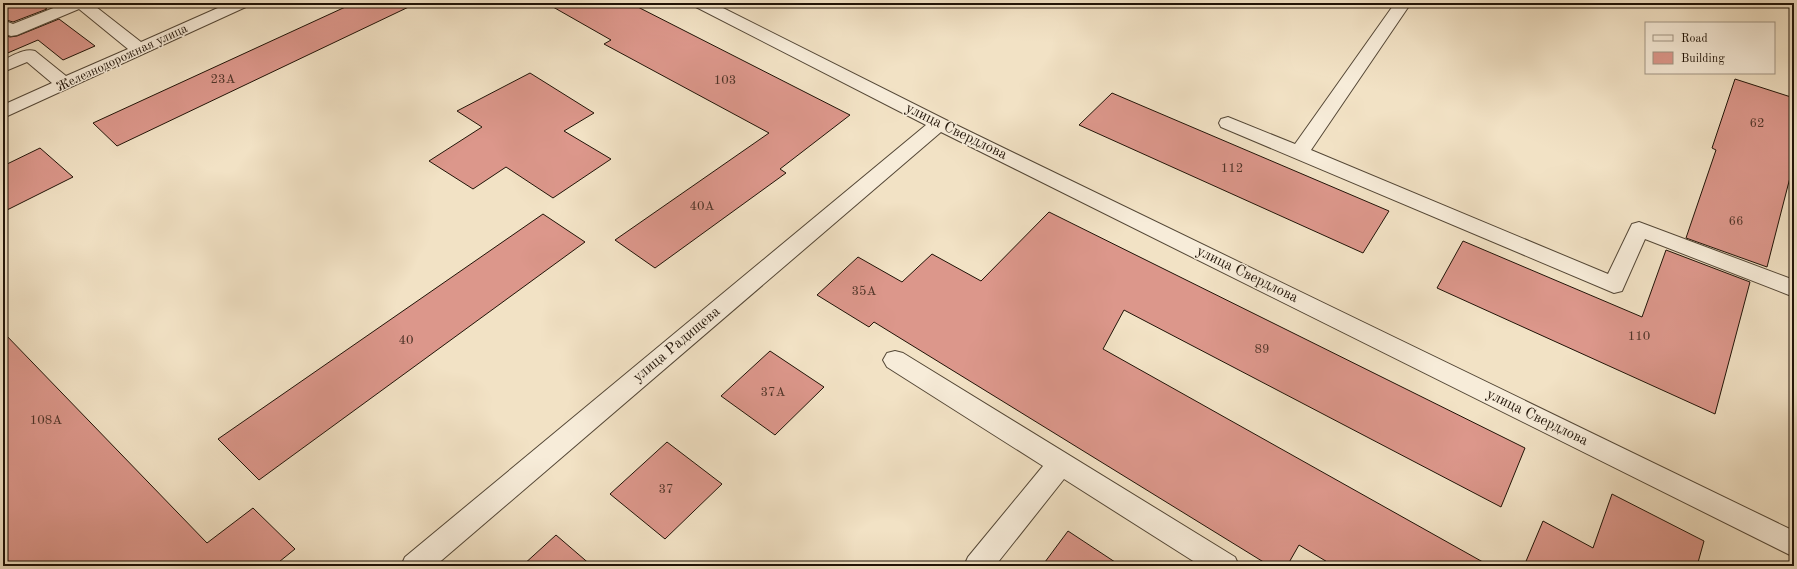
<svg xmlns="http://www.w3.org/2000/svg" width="1797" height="569" font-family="'Old Standard TT',serif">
<rect width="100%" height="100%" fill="#f2e2c5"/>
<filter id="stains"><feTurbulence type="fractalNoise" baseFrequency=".005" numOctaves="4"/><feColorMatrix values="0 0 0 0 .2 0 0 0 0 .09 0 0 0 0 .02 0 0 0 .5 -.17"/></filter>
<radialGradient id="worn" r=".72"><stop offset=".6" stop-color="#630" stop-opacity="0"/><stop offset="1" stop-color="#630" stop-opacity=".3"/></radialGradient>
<g fill="#dc978b" stroke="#201307">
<path d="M 3,3 L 38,3 L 47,9 L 13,22 L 3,19 Z"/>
<path d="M 354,3 L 417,3 L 117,146 L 93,123 Z"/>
<path d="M 546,3 L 630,3 L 850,115 L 780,169 L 786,173 L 655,268 L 615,240 L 769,133 L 604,44 L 611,40 Z"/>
<path d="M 59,19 L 95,46 L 63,60 L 38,40 L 3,55 L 3,35 L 10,37 L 17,36 Z"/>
<path d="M 530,73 L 594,113 L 564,131 L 611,159 L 553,198 L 506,167 L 473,189 L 429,161 L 482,127 L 457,111 Z"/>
<path d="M 1735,79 L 1794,98 L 1794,162 L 1767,267 L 1686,238 L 1716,150 L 1712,148 Z"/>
<path d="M 1112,93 L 1389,211 L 1363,253 L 1079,125 Z"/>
<path d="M 40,148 L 73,177 L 3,212 L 3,166 Z"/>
<path d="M 1049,212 L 1525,448 L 1501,507 L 1124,310 L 1103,349 L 1490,566 L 1334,566 L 1299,545 L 1287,566 L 1270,566 L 874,322 L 869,327 L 817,295 L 858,257 L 902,282 L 932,254 L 981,281 Z"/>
<path d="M 543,214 L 585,242 L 259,480 L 218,439 Z"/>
<path d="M 1463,241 L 1642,317 L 1666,250 L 1750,282 L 1715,414 L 1437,288 Z"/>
<path d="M 3,332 L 207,543 L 253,508 L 295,549 L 274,566 L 3,566 Z"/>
<path d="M 770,351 L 824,387 L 775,435 L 721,396 Z"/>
<path d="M 667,442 L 722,484 L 665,539 L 610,494 Z"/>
<path d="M 1612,494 L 1704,541 L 1697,566 L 1524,566 L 1543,521 L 1593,548 Z"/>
<path d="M 1068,531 L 1121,566 L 1042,566 Z"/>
<path d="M 556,535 L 592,566 L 522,566 Z"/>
</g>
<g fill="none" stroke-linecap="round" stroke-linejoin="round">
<defs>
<g id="minor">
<path d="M 66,3 L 91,3 L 141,42 L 229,3 L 250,3 L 248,6 L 3,118 L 3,105 L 52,83 L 27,62 L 3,72 L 3,60 C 13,56 24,48 35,51 L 66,76 L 128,49 L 79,9 L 17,35 L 11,36 L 3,33 L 3,20 L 13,24 Z"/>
<path d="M 692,3 L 713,3 L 946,120 L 1794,531 L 1794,557 L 941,132 L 435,566 L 401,566 L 405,557 L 926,125 L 694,6 Z"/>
<path d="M 1395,3 L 1411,3 L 1311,150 L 1608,274 L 1632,224 L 1639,222 L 1794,280 L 1794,297 L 1645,239 L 1622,291 L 1614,293 L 1221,127 L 1219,123 L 1221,119 L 1228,117 L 1295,144 Z"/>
<path d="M 895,351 L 903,353 L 1235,557 L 1239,566 L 1201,566 L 1064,479 L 995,566 L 964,566 L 968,557 L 1043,466 L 887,367 L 883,360 L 887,353 Z"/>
</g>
</defs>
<use href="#minor" stroke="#544736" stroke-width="2"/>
<use href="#minor" fill="#f7ecd9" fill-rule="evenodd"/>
</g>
<g text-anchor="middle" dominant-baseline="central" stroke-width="3" stroke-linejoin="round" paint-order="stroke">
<g font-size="13" fill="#201307" stroke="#f7ecd9">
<text transform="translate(122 58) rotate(-25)">Железнодорожная улица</text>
</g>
<g font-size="13" fill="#4f3428">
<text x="223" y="79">23А</text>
<text x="725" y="80">103</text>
<text x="1757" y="123">62</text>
<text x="1232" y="168">112</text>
<text x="702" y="206">40А</text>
<text x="1736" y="221">66</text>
<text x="864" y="291">35А</text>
<text x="1639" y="336">110</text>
<text x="406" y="340">40</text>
<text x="1262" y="349">89</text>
<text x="773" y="392">37А</text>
<text x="46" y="420">108А</text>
<text x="666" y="489">37</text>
</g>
<g font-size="15" fill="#201307" stroke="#f7ecd9">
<text transform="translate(956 132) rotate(26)">улица Свердлова</text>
<text transform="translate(1247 275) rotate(26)">улица Свердлова</text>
<text transform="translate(677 345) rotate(-40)">улица Радищева</text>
<text transform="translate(1537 418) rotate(26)">улица Свердлова</text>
</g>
</g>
<rect width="1797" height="569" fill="none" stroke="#f2e2c5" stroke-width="16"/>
<rect x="4" y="4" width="1789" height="561" fill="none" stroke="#201307" stroke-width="2"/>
<rect x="8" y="8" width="1781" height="553" fill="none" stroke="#201307"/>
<rect x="1645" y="22" width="130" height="52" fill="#f7ecd9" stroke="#a19585"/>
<rect x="1653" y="35" width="20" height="6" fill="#f7ecd9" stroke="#a19585"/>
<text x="1681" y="42" font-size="12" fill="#201307">Road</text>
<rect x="1653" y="52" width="20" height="12" fill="#dc978b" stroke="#a19585"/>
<text x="1681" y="62" font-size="12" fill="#201307">Building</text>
<rect width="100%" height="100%" filter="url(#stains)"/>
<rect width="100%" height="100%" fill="url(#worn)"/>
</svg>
